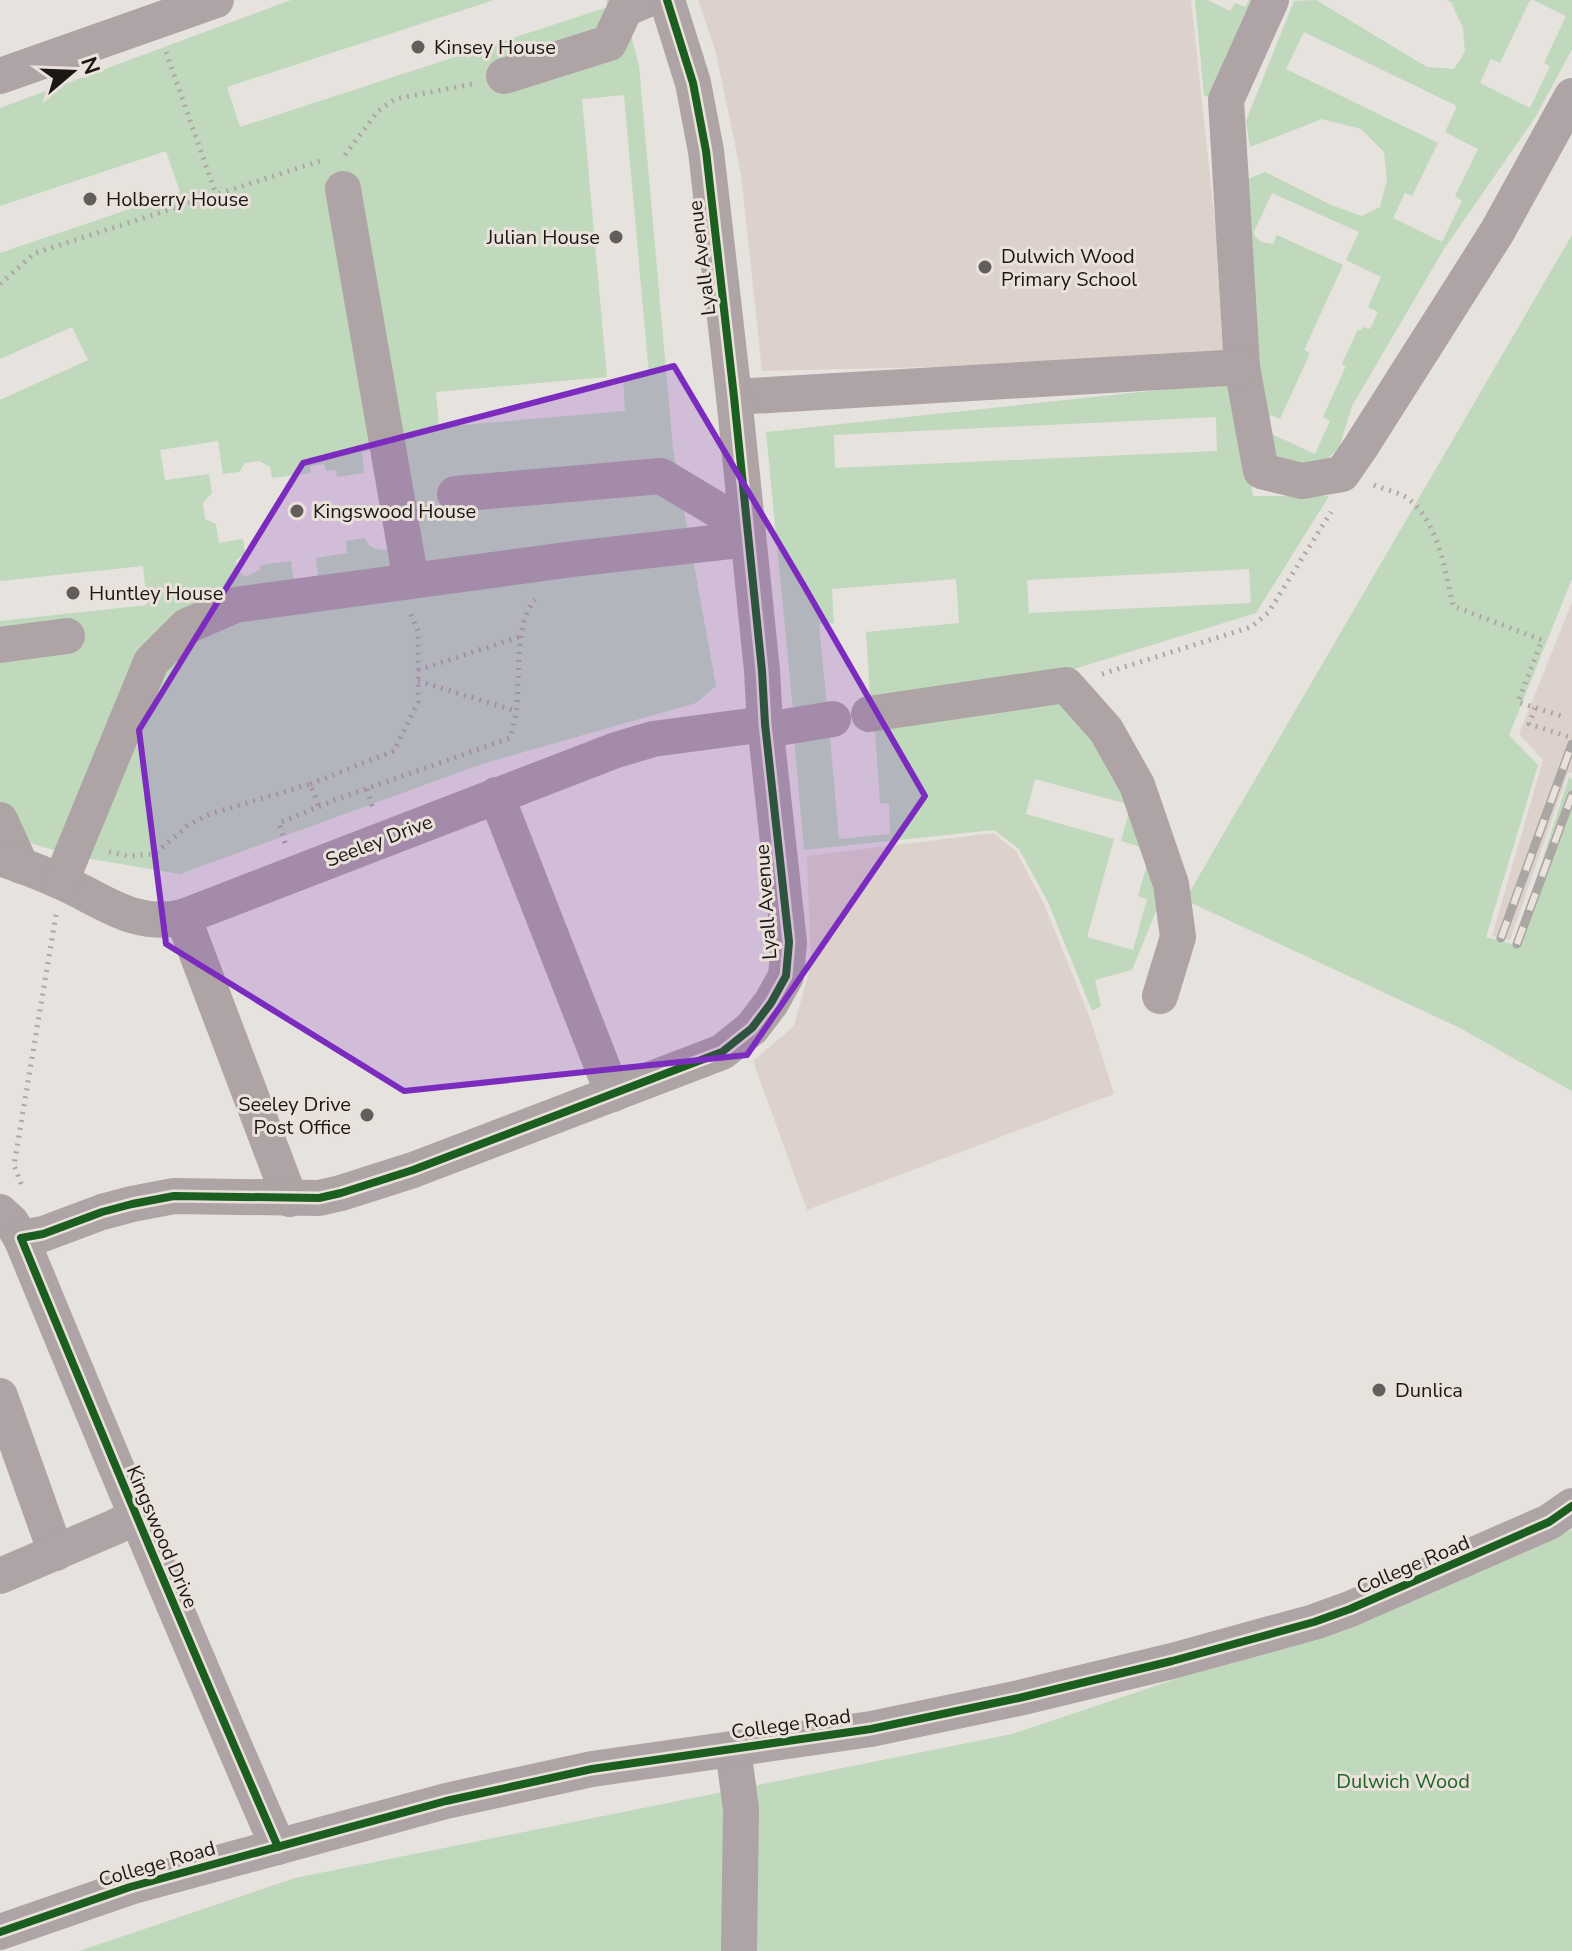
<svg xmlns="http://www.w3.org/2000/svg" width="1572" height="1951" font-family="'Nunito Sans',sans-serif">
<rect width="100%" height="100%" fill="#e6e2de"/>
<g fill="#ddd2cb">
<path d="M 698,0 L 1191,0 L 1230,360 L 762,371 L 741,174 L 716,53 Z"/>
<path d="M 1572,602 L 1572,773 L 1568,773 L 1510,940 L 1492,936 L 1543,760 L 1519,734 Z"/>
<path d="M 993,833 L 1016,851 L 1044,904 L 1090,1018 L 1114,1094 L 807,1210 L 753,1061 L 794,1026 L 811,964 L 807,856 Z"/>
</g>
<g fill="#c0d8bc" fill-rule="evenodd">
<path d="M 291,0 L 494,0 L 227,87 L 240,127 L 608,7 L 606,0 L 622,0 L 639,66 L 673,449 L 716,686 L 696,703 L 482,764 L 180,874 L 74,856 L 0,834 L 0,621 L 147,605 L 143,566 L 0,581 L 0,400 L 88,360 L 72,327 L 0,359 L 0,253 L 180,192 L 166,151 L 0,206 L 0,108 ZM 624,95 L 649,375 L 623,377 L 625,411 L 439,427 L 436,392 L 607,377 L 582,99 ZM 218,441 L 223,474 L 239,472 L 245,463 L 259,461 L 270,467 L 272,478 L 311,473 L 310,466 L 324,464 L 326,471 L 336,470 L 337,477 L 364,473 L 362,452 L 381,449 L 390,550 C 379,550 369,550 365,538 L 346,541 L 347,553 L 316,558 L 318,578 L 294,581 L 291,561 L 260,565 L 260,570 L 245,577 L 237,569 L 236,560 L 245,554 L 243,539 L 219,543 L 216,524 L 205,519 L 203,503 L 212,493 L 209,474 L 165,480 L 160,450 Z"/>
<path d="M 1195,0 L 1208,0 L 1230,11 L 1235,3 L 1245,7 L 1249,0 L 1261,0 L 1216,98 L 1204,96 Z"/>
<path d="M 1316,0 L 1427,67 L 1454,69 L 1465,52 L 1463,28 L 1451,2 L 1447,0 L 1530,0 L 1500,63 L 1491,59 L 1480,83 L 1530,108 L 1550,66 L 1544,63 L 1566,16 L 1533,0 L 1572,0 L 1572,49 L 1536,116 L 1444,249 L 1352,406 L 1339,448 L 1324,462 L 1294,464 L 1273,456 L 1260,435 L 1248,179 L 1265,172 L 1331,205 L 1362,216 L 1380,207 L 1387,180 L 1384,152 L 1361,129 L 1322,119 L 1250,147 L 1246,121 L 1294,1 ZM 1304,32 L 1457,106 L 1445,132 L 1478,149 L 1455,196 L 1462,201 L 1442,242 L 1393,218 L 1405,193 L 1412,196 L 1438,143 L 1286,69 ZM 1272,193 L 1359,232 L 1346,260 L 1381,277 L 1368,307 L 1378,312 L 1370,329 L 1363,327 L 1361,331 L 1358,329 L 1342,364 L 1346,366 L 1323,417 L 1330,421 L 1315,454 L 1263,430 L 1271,415 L 1280,419 L 1310,353 L 1304,350 L 1343,265 L 1277,235 L 1273,244 L 1261,242 L 1253,234 Z"/>
<path d="M 1572,235 L 1572,579 L 1509,735 L 1538,765 L 1486,937 L 1515,945 L 1569,777 L 1572,779 L 1572,1091 L 1460,1028 L 1185,900 Z"/>
<path d="M 1235,382 L 1253,496 L 1329,496 L 1256,613 L 1064,672 L 870,696 L 866,632 L 959,623 L 956,579 L 832,589 L 834,623 L 819,624 L 827,707 L 793,710 L 766,432 ZM 1216,417 L 1217,451 L 835,468 L 834,435 ZM 1249,569 L 1251,603 L 1029,613 L 1027,580 Z"/>
<path d="M 1061,702 L 1099,736 L 1131,789 L 1166,887 L 1132,970 L 1095,980 L 1101,1006 L 1092,1011 L 1048,902 L 1019,849 L 994,830 L 804,850 L 794,738 L 830,737 L 839,839 L 890,834 L 889,804 L 880,803 L 875,731 ZM 1035,779 L 1131,805 L 1121,841 L 1151,850 L 1138,896 L 1147,899 L 1133,950 L 1087,937 L 1114,839 L 1026,814 Z"/>
<path d="M 1572,1530 L 1572,1951 L 79,1951 L 295,1878 L 1012,1734 L 1367,1615 Z"/>
</g>
<g fill="none" stroke-linecap="round" stroke-linejoin="round">
<g stroke="#afa6a7" stroke-width="5" stroke-dasharray="2 6" stroke-linecap="butt">
<path d="M 166,52 L 216,194"/>
<path d="M 345,155 L 378,111 L 395,99 L 472,84"/>
<path d="M 0,284 L 35,253 L 323,160"/>
<path d="M 1374,485 C 1385,490 1400,492 1410,500 C 1439,525 1445,570 1453,606 L 1542,640 L 1518,702 L 1564,717"/>
<path d="M 418,670 L 522,636"/>
<path d="M 1102,674 L 1251,627 L 1268,613 L 1331,512"/>
<path d="M 418,681 L 516,711"/>
<path d="M 1535,708 L 1529,724 L 1572,738"/>
<path d="M 310,784 L 394,751 L 418,702 L 418,631 L 411,614"/>
<path d="M 367,789 L 373,809"/>
<path d="M 285,843 L 279,823 L 335,800 L 510,738 C 512,729 515,721 516,712 C 521,680 513,625 535,600"/>
<path d="M 109,852 L 129,856 L 155,854 L 187,826 L 210,814 L 310,784 L 319,806"/>
<path d="M 21,1184 L 14,1165 L 56,915"/>
</g>
<g stroke="#aea3a5" stroke-width="36">
<path d="M 1271,0 L 1226,100 L 1242,367 L 1261,471 L 1302,481 L 1342,474 L 1360,448 L 1497,232 L 1572,96"/>
<path d="M 0,76 L 216,0"/>
<path d="M 504,76 L 609,43 L 625,9 L 646,0"/>
<path d="M 343,189 L 411,581"/>
<path d="M 734,397 L 1242,367"/>
<path d="M 455,494 L 661,476 L 746,527"/>
<path d="M 0,645 L 67,636"/>
<path d="M 869,714 L 1066,685 L 1106,730 L 1137,785 L 1171,884 L 1178,937 L 1160,996"/>
<path d="M 766,730 L 833,719"/>
<path d="M 496,795 L 613,1094"/>
<path d="M 0,820 L 21,866"/>
<path d="M 0,858 C 20,865 40,872 59,881 C 102,899 133,929 183,917 L 616,750 L 653,739 L 765,724"/>
<path d="M 61,881 L 151,662 L 187,626 L 235,605 L 573,559 L 748,539"/>
<path d="M 183,917 L 290,1199"/>
<path d="M 0,1212 L 11,1222 L 21,1238 C 105,1442 190,1645 278,1847"/>
<path d="M 21,1238 L 43,1234 L 102,1212 L 132,1204 L 174,1196 L 319,1198 L 341,1193 L 413,1170 L 722,1052 L 752,1028 L 771,1003 L 786,976 L 789,942 L 765,724 L 762,671 L 734,397 L 706,151 L 693,83 L 667,0"/>
<path d="M 0,1396 L 56,1553"/>
<path d="M 0,1576 L 115,1527 L 136,1516"/>
<path d="M 733,1749 L 741,1809 L 739,1951"/>
<path d="M 0,1932 L 130,1887 L 446,1801 L 592,1769 L 871,1729 L 1019,1698 L 1172,1661 L 1314,1622 L 1350,1609 L 1549,1522 L 1572,1506"/>
</g>
<defs>
<g id="rail">
<path d="M 1501,938 L 1572,744"/>
<path d="M 1517,944 L 1572,795"/>
</g>
</defs>
<use href="#rail" stroke="#aaa6a3" stroke-width="9"/>
<use href="#rail" stroke="#eae1db" stroke-width="6" stroke-dasharray="18" stroke-linecap="butt"/>
<defs>
<g id="cycleway">
<path d="M 278,1847 C 190,1645 105,1442 21,1238 L 43,1234 L 102,1212 L 132,1204 L 174,1196 L 319,1198 L 341,1193 L 413,1170 L 722,1052 L 752,1028 L 771,1003 L 786,976 L 789,942 L 765,724 L 762,671 L 734,397 L 706,151 L 693,83 L 667,0"/>
<path d="M 0,1932 L 130,1887 L 446,1801 L 592,1769 L 871,1729 L 1019,1698 L 1172,1661 L 1314,1622 L 1350,1609 L 1549,1522 L 1572,1506"/>
</g>
</defs>
<use href="#cycleway" stroke="#eae1db" stroke-width="13"/>
<use href="#cycleway" stroke="#1b5e20" stroke-width="8"/>
</g>
<path fill="#7b2cbf" fill-opacity="0.2" stroke="#7b2cbf" stroke-width="6" stroke-linejoin="round" d="M 674,366 L 803,584 L 925,796 L 747,1055 L 404,1091 L 166,944 L 139,730 L 303,463 Z"/>
<g fill="#615e5b" stroke="#eae1db" stroke-width="3">
<circle cx="418" cy="47" r="8"/>
<circle cx="90" cy="199" r="8"/>
<circle cx="616" cy="237" r="8"/>
<circle cx="985" cy="267" r="8"/>
<circle cx="297" cy="511" r="8"/>
<circle cx="73" cy="593" r="8"/>
<circle cx="367" cy="1115" r="8"/>
<circle cx="1379" cy="1390" r="8"/>
</g>
<g text-anchor="middle" dominant-baseline="central" stroke-width="6" stroke-linejoin="round" paint-order="stroke">
<g font-size="20" fill="#1a1715" stroke="#eae1db" text-anchor="start">
<text x="434" y="47">Kinsey House</text>
<text x="106" y="199">Holberry House</text>
<text x="600" y="237" text-anchor="end">Julian House</text>
<text x="1001" y="256">Dulwich Wood<tspan x="1001" dy="23">Primary School</tspan></text>
<text x="313" y="511">Kingswood House</text>
<text x="89" y="593">Huntley House</text>
<text x="351" y="1104" text-anchor="end">Seeley Drive<tspan x="351" dy="23">Post Office</tspan></text>
<text x="1395" y="1390">Dunlica</text>
</g>
<g font-size="20" fill="#1a1715" stroke="#eae1db">
<text transform="translate(702 258) rotate(-97)">Lyall Avenue</text>
<text transform="translate(379 841) rotate(-21)">Seeley Drive</text>
<text transform="translate(766 902) rotate(-94)">Lyall Avenue</text>
<text transform="translate(162 1537) rotate(67)">Kingswood Drive</text>
<text transform="translate(1413 1565) rotate(-23)">College Road</text>
<text transform="translate(791 1724) rotate(-8)">College Road</text>
<text transform="translate(157 1864) rotate(-16)">College Road</text>
</g>
<g font-size="20" fill="#1c6726" stroke="#eae1db">
<text x="1403" y="1781">Dulwich Wood</text>
</g>
</g>
<g transform="translate(72 72) rotate(71)" stroke="#eae1db" stroke-width="6" paint-order="stroke">
<path d="M0-6L14 30L0 20L-14 30Z" fill="#1a1715"/>
<text y="-12" font-size="22" font-weight="bold" text-anchor="middle" fill="#1a1715">N</text>
</g>
</svg>
